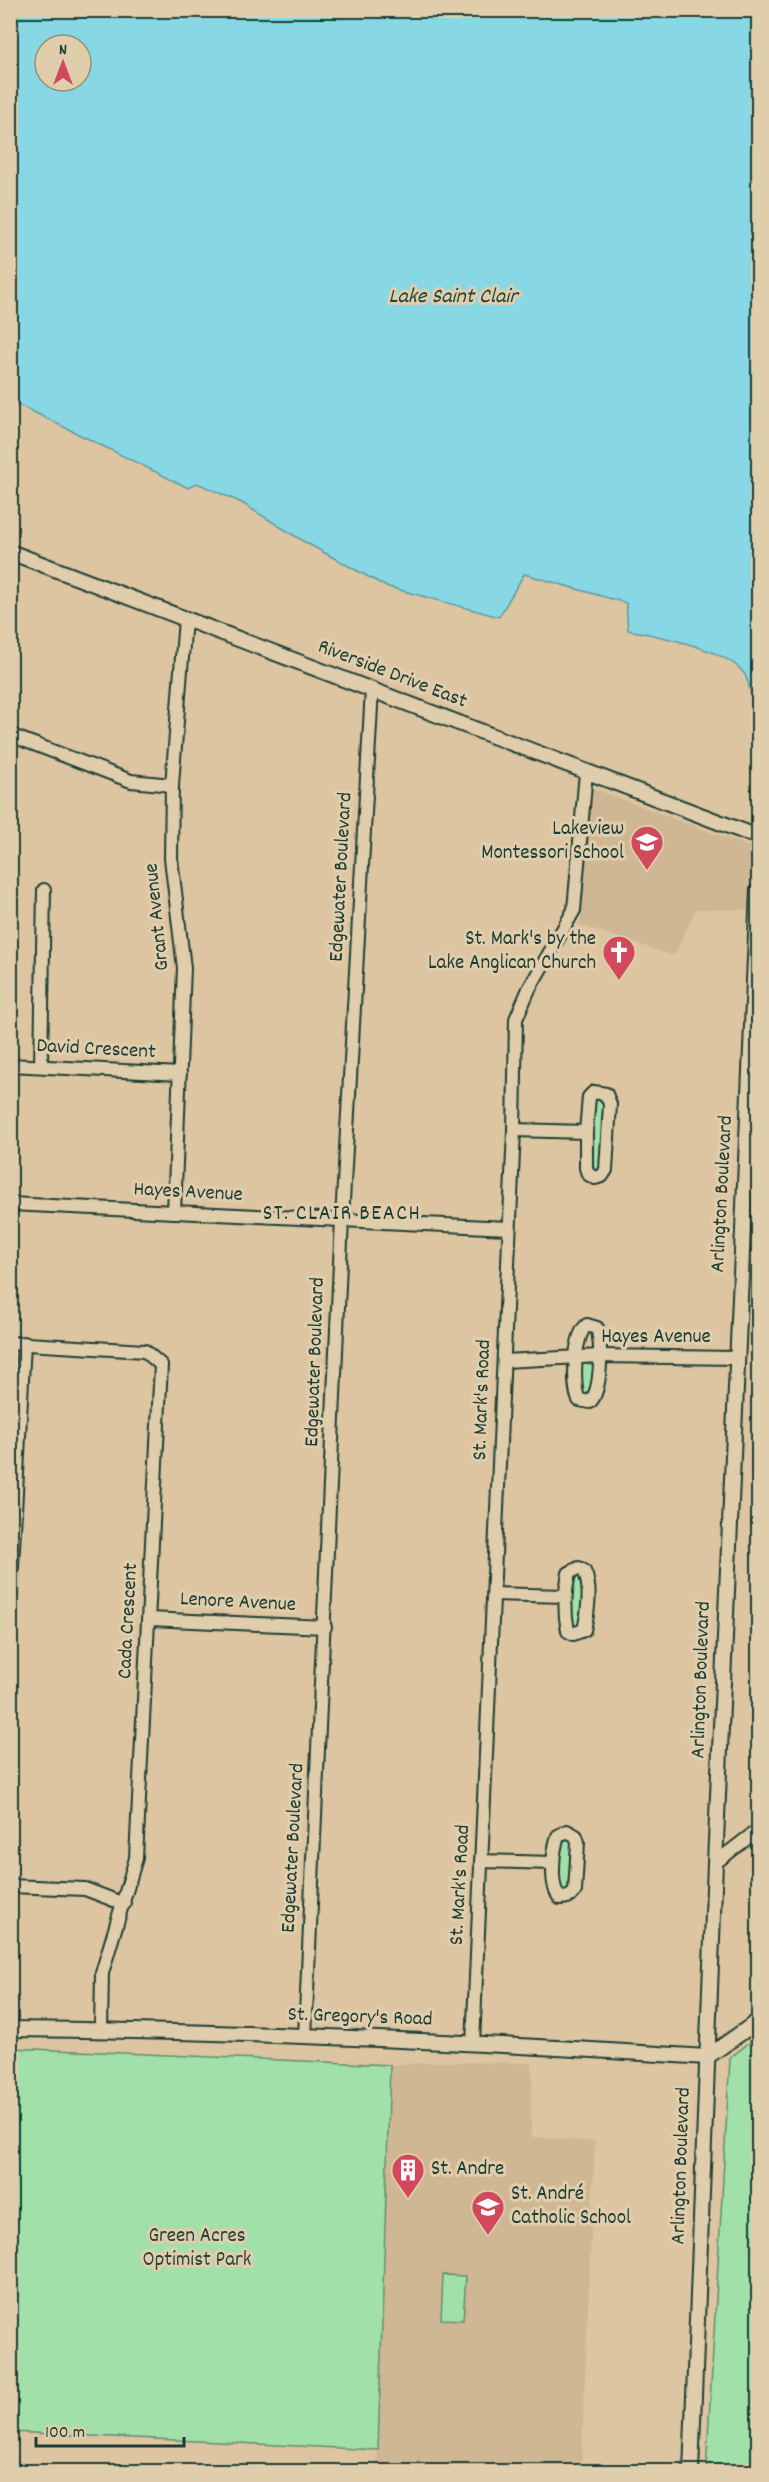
<svg xmlns="http://www.w3.org/2000/svg" width="769" height="2482" font-family="Dekko,sans-serif">
<rect width="100%" height="100%" fill="#dec5a1"/>
<filter id="ink" filterUnits="userSpaceOnUse"><feTurbulence type="fractalNoise" baseFrequency=".0167" numOctaves="2"/><feDisplacementMap in="SourceGraphic" scale="12" xChannelSelector="R" yChannelSelector="G"/><feConvolveMatrix kernelMatrix="1 2 1 2 8 2 1 2 1" color-interpolation-filters="sRGB"/></filter>
<g filter="url(#ink)">
<g fill="#cfb794">
<path d="M 592,788 L 750,847 L 752,910 L 696,909 L 674,956 L 580,925 Z"/>
<path d="M 439,2062 L 532,2063 L 531,2137 L 595,2141 L 581,2471 L 377,2472 L 390,2065 Z"/>
</g>
<g fill="#a1e0a9" stroke="#608e6e" stroke-width="1.5">
<path d="M 596,1097 L 606,1100 L 603,1164 L 599,1173 L 591,1171 L 591,1104 Z"/>
<path d="M 582,1363 L 595,1366 L 590,1396 L 582,1397 Z"/>
<path d="M 576,1575 L 583,1578 L 583,1624 L 573,1628 L 570,1613 L 571,1581 Z"/>
<path d="M 568,1837 L 573,1840 L 572,1886 L 565,1893 L 557,1886 L 561,1840 Z"/>
<path d="M 758,2037 L 758,2471 L 706,2471 L 730,2058 L 750,2042 L 750,2039 Z"/>
<path d="M 11,2048 L 390,2065 L 378,2450 L 11,2432 Z"/>
<path d="M 443,2275 L 466,2276 L 463,2320 L 441,2319 Z"/>
</g>
<path fill="#88d7e5" stroke="#5e999e" stroke-width="1.5" fill-rule="evenodd" d="M 10,11 L 758,11 L 758,715 L 754,714 C 752,702 751,688 746,677 C 734,650 655,635 628,630 L 626,603 L 524,574 L 499,617 L 385,586 L 303,541 L 242,503 L 197,483 L 188,488 L 11,401 ZM 45,45 L 81,45 L 81,81 L 45,81 Z"/>
<g fill="none" stroke-linecap="round" stroke-linejoin="round">
<defs>
<g id="minor">
<path d="M 10,735 L 131,781 L 172,785"/>
<path d="M 10,1065 L 180,1074"/>
<path d="M 41,1066 L 44,890"/>
<path d="M 594,1092 L 606,1094 L 610,1104 L 606,1170 L 602,1176 L 595,1178 L 588,1174 L 586,1168 L 586,1132 L 589,1097 Z"/>
<path d="M 514,1130 L 586,1132"/>
<path d="M 10,1204 L 508,1228"/>
<path d="M 174,1212 L 184,968 L 171,858 L 172,785 L 185,619"/>
<path d="M 587,1325 L 597,1328 C 602,1344 602,1390 590,1402 L 579,1400 C 572,1386 574,1334 587,1325 Z"/>
<path d="M 10,1343 L 145,1351 L 161,1365 L 136,1858 L 102,1973 L 101,2030"/>
<path d="M 504,1361 L 600,1356 L 737,1358"/>
<path d="M 579,1568 L 584,1571 C 592,1586 588,1614 584,1630 L 573,1634 L 568,1631 C 564,1612 565,1591 569,1573 Z"/>
<path d="M 494,1594 L 565,1596"/>
<path d="M 10,1604 L 24,1343"/>
<path d="M 149,1619 L 325,1627"/>
<path d="M 567,1831 L 576,1836 L 578,1842 L 575,1891 C 571,1897 567,1898 560,1898 C 549,1886 553,1850 558,1836 Z"/>
<path d="M 481,1861 L 553,1863"/>
<path d="M 715,1863 L 758,1830"/>
<path d="M 10,1886 L 85,1889 L 124,1904"/>
<path d="M 305,2037 L 342,1219 L 372,689"/>
<path d="M 473,2044 L 514,1130 L 516,1019 L 529,989 L 574,910 L 586,772"/>
</g>
<g id="tertiary">
<path d="M 10,552 L 758,837"/>
<path d="M 10,2029 C 243,2031 475,2042 707,2057"/>
<path d="M 707,2057 L 758,2021"/>
<path d="M 691,2472 L 715,1863 L 758,890"/>
</g>
</defs>
<use href="#minor" stroke="#1f3d34" stroke-width="16"/>
<use href="#tertiary" stroke="#1f3d34" stroke-width="18"/>
<use href="#minor" stroke="#e0cdab" stroke-width="12"/>
<use href="#tertiary" stroke="#e0cdab" stroke-width="14"/>
</g>
</g>
<defs>
<symbol id="school-pin" viewBox="-11 -11 22 30"><path d="M0 17L-7.5 6A9.5 9.5 0 1 1 7.5 6Z" fill="#d1495b" stroke="#e0cdab"/><path d="M0-5L7-2L0 1L-7-2ZM-4 1L0 2.5L4 1V4Q0 6-4 4Z" fill="#fff"/></symbol>
<symbol id="church-pin" viewBox="-11 -11 22 30"><path d="M0 17L-7.5 6A9.5 9.5 0 1 1 7.5 6Z" fill="#d1495b" stroke="#e0cdab"/><path d="M-1.2-6h2.4v3.5h3.3v2.4h-3.3V6h-2.4V-.1h-3.3v-2.4h3.3Z" fill="#fff"/></symbol>
<symbol id="building-pin" viewBox="-11 -11 22 30"><path d="M0 17L-7.5 6A9.5 9.5 0 1 1 7.5 6Z" fill="#d1495b" stroke="#e0cdab"/><path d="M-4-6H4V6H1V3H-1V6H-4ZM-2.5-4.3h1.7v1.8h-1.7ZM.8-4.3h1.7v1.8H.8ZM-2.5-1h1.7V.8h-1.7ZM.8-1h1.7V.8H.8Z" fill="#fff"/></symbol>
</defs>
<g fill-rule="evenodd">
<use href="#school-pin" x="628" y="823" width="38" height="52"/>
<use href="#church-pin" x="600" y="933" width="38" height="52"/>
<use href="#building-pin" x="389" y="2151" width="38" height="52"/>
<use href="#school-pin" x="469" y="2188" width="38" height="52"/>
</g>
<g text-anchor="middle" dominant-baseline="central" stroke-width="6" stroke-linejoin="round" paint-order="stroke">
<g font-size="21" fill="#1f3d34" stroke="#e0cdab">
<text transform="translate(392 675) rotate(21)">Riverside Drive East</text>
<text transform="translate(342 877) rotate(-87)">Edgewater Boulevard</text>
<text transform="translate(158 917) rotate(-96)">Grant Avenue</text>
<text transform="translate(96 1050) rotate(3)">David Crescent</text>
<text transform="translate(188 1193) rotate(3)">Hayes Avenue</text>
<text transform="translate(723 1194) rotate(-87)">Arlington Boulevard</text>
<text x="656" y="1338">Hayes Avenue</text>
<text transform="translate(316 1362) rotate(-88)">Edgewater Boulevard</text>
<text transform="translate(483 1400) rotate(-88)">St. Mark's Road</text>
<text transform="translate(238 1603) rotate(3)">Lenore Avenue</text>
<text transform="translate(129 1621) rotate(-87)">Cada Crescent</text>
<text transform="translate(702 1680) rotate(-88)">Arlington Boulevard</text>
<text transform="translate(294 1848) rotate(-87)">Edgewater Boulevard</text>
<text transform="translate(461 1885) rotate(-87)">St. Mark's Road</text>
<text transform="translate(360 2018) rotate(2)">St. Gregory's Road</text>
<text transform="translate(682 2166) rotate(-88)">Arlington Boulevard</text>
</g>
<g font-size="21" fill="#1f3d34" stroke="#e0cdab" text-anchor="end">
<text x="624" y="830">Lakeview<tspan x="624" dy="24">Montessori School</tspan></text>
<text x="596" y="940">St. Mark's by the<tspan x="596" dy="24">Lake Anglican Church</tspan></text>
<text x="431" y="2170" text-anchor="start">St. Andre</text>
<text x="511" y="2195" text-anchor="start">St. André<tspan x="511" dy="24">Catholic School</tspan></text>
</g>
<g font-size="21" fill="#26453a" stroke="#e0cdab">
<text x="197" y="2237">Green Acres<tspan x="197" dy="24">Optimist Park</tspan></text>
</g>
<g font-size="22" font-style="italic" fill="#24453d" stroke="#e0cdab">
<text x="453" y="297">Lake Saint Clair</text>
</g>
<g font-size="22" letter-spacing="1.5" fill="#1f3d34" stroke="#e0cdab">
<text x="342" y="1214">ST. CLAIR BEACH</text>
</g>
</g>
<rect width="769" height="2482" fill="none" stroke="#e0cdab" stroke-width="36"/>
<rect x="18" y="18" width="733" height="2446" fill="none" stroke="#1f3d34" stroke-width="2" filter="url(#ink)"/>
<g transform="translate(63 63)"><circle r="28" fill="#e0cdab" stroke="#93937b" stroke-width="1.5"/>
<path d="M0-4.5L10 22L0 15L-10 22Z" fill="#d1495b"/>
<text y="-9" font-size="16" font-weight="bold" text-anchor="middle" fill="#1f3d34">N</text>
</g>
<path d="M36 2437v9h148v-9" fill="none" stroke="#1f3d34" stroke-width="3"/>
<text x="45" y="2437" font-size="18" fill="#1f3d34" stroke="#e0cdab" stroke-width="4.5" paint-order="stroke">100 m</text>
</svg>
